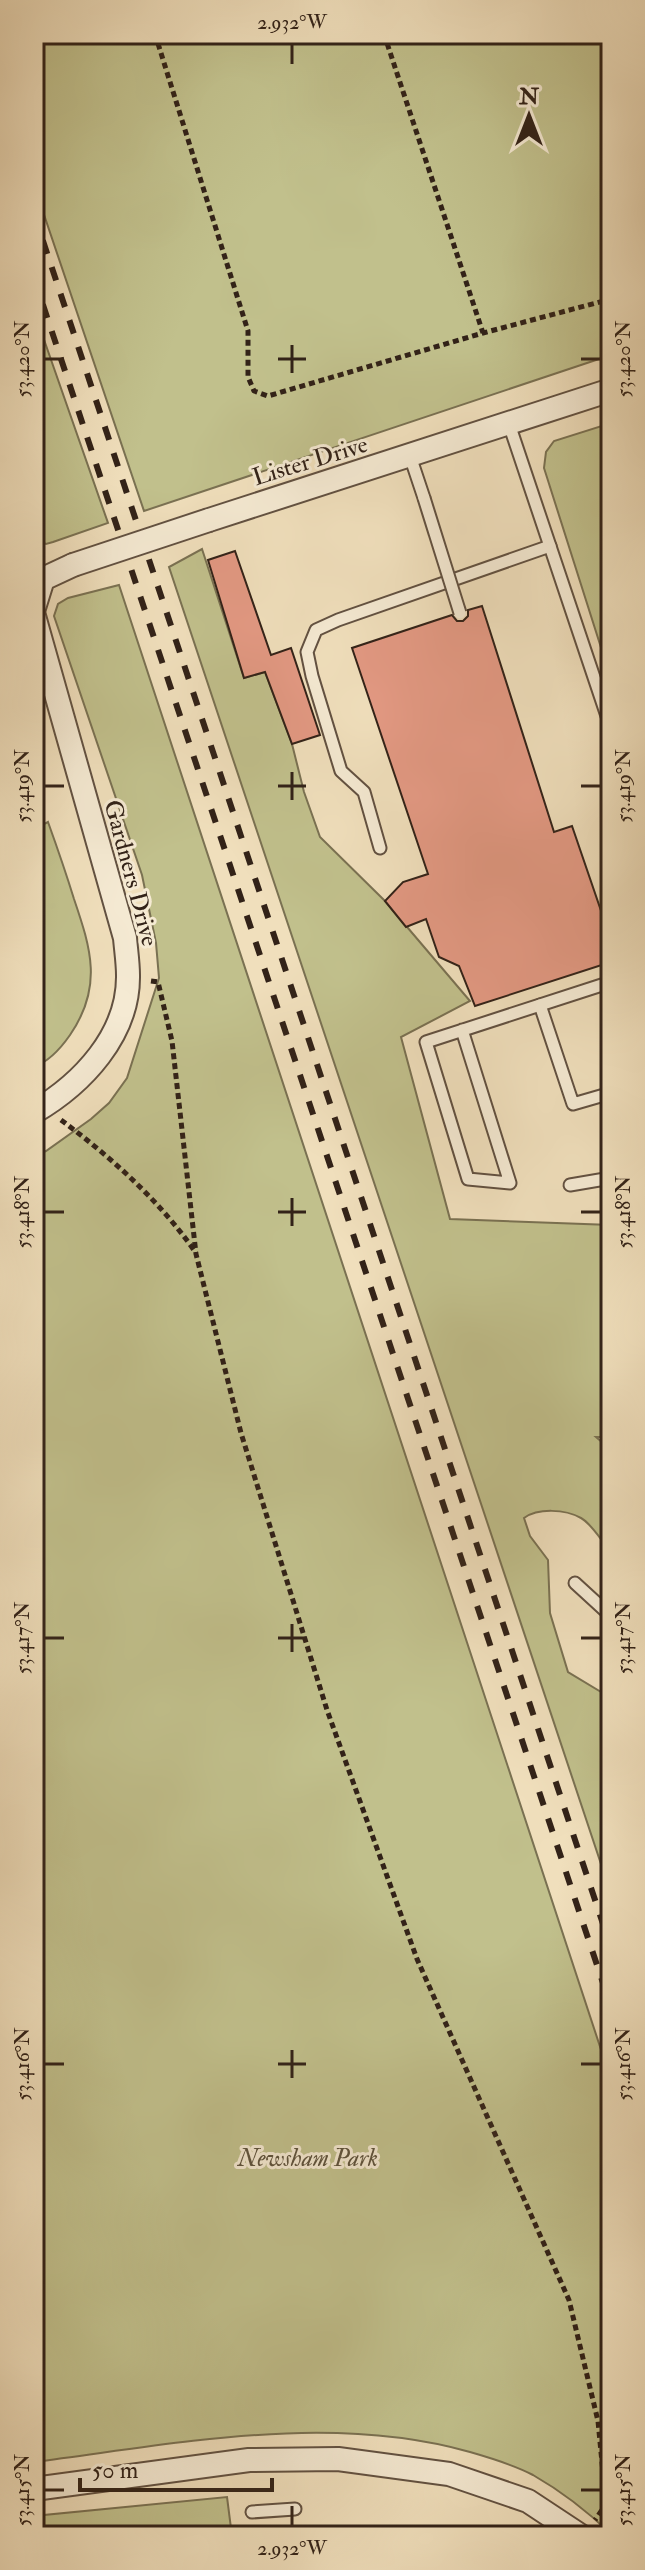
<svg xmlns="http://www.w3.org/2000/svg" width="645" height="2570" font-family="'IM FELL Double Pica',serif">
<rect width="100%" height="100%" fill="#f0dfbc"/>
<filter id="stains"><feTurbulence type="fractalNoise" baseFrequency=".0025" numOctaves="4"/><feColorMatrix values="0 0 0 0 .2 0 0 0 0 .09 0 0 0 0 .02 0 0 0 .5 -.17"/></filter>
<radialGradient id="worn" r=".72"><stop offset=".6" stop-color="#630" stop-opacity="0"/><stop offset="1" stop-color="#630" stop-opacity=".3"/></radialGradient>
<g fill="#c1c08c" stroke="#7a7152" stroke-width="2">
<path d="M 34,34 L 611,34 L 611,355 L 144,511 L 34,185 Z"/>
<path d="M 34,311 L 108,523 L 53,542 L 46,544 L 41,541 L 34,545 Z"/>
<path d="M 611,423 L 611,679 L 544,468 L 546,452 L 554,441 Z"/>
<path d="M 202,549 L 244,678 L 265,672 L 292,744 L 304,792 L 320,837 L 385,901 L 470,1001 L 401,1037 L 450,1219 L 611,1225 L 611,1437 L 596,1437 L 611,1450 L 611,1552 C 602,1542 592,1524 581,1518 C 565,1509 538,1508 524,1518 L 530,1536 L 548,1560 L 550,1613 L 568,1672 L 611,1698 L 611,1894 L 169,567 Z"/>
<path d="M 119,585 L 611,2080 L 611,2534 C 588,2512 561,2491 533,2475 C 514,2465 491,2458 470,2452 C 328,2412 177,2444 34,2462 L 34,1156 L 46,1151 L 91,1119 L 109,1103 L 127,1078 L 159,978 L 156,943 L 142,875 L 54,616 L 58,604 L 68,598 Z"/>
<path d="M 48,822 C 57,847 66,873 74,899 C 91,949 103,987 70,1035 C 61,1048 50,1061 34,1067 L 34,829 Z"/>
<path d="M 227,2497 L 232,2536 L 34,2536 L 34,2516 Z"/>
</g>
<g fill="#e39983" stroke="#322218" stroke-width="2">
<path d="M 235,551 L 271,655 L 291,648 L 320,735 L 292,744 L 265,672 L 244,678 L 208,560 Z"/>
<path d="M 482,606 L 554,832 L 572,826 L 611,940 L 611,962 L 475,1006 L 459,966 L 439,957 L 426,919 L 406,927 L 385,901 L 403,882 L 428,874 L 352,648 L 452,615 L 457,621 L 463,621 L 468,616 L 468,610 Z"/>
</g>
<g fill="none" stroke-linecap="round" stroke-linejoin="round">
<defs>
<g id="service">
<path d="M 509,424 L 609,722 L 611,790"/>
<path d="M 410,456 L 424,498"/>
<path d="M 380,848 L 364,792 L 341,771 L 312,676 L 307,652 L 316,630 L 338,620 L 550,546"/>
<path d="M 540,1005 L 573,1104 L 611,1093"/>
<path d="M 462,1030 L 510,1183 L 468,1179 L 426,1042 L 611,982"/>
<path d="M 570,1185 L 611,1178"/>
<path d="M 575,1583 L 611,1616"/>
<path d="M 252,2512 L 295,2509"/>
</g>
<g id="minor">
<path d="M 209,520 L 611,390"/>
<path d="M 34,608 L 43,579 L 73,565"/>
<path d="M 34,616 L 125,938 C 126,950 128,963 128,975 C 129,1035 82,1084 34,1112"/>
<path d="M 34,2489 L 249,2460 L 338,2459 L 449,2474 L 528,2501 L 581,2536"/>
</g>
</defs>
<use href="#service" stroke="#625141" stroke-width="15"/>
<use href="#minor" stroke="#625141" stroke-width="26"/>
<g stroke="#322218" stroke-width="5" stroke-dasharray="6 4" stroke-linecap="butt">
<path d="M 155,34 L 248,331 L 248,377 L 254,391 L 268,396 L 483,333 L 611,299"/>
<path d="M 384,34 L 483,333"/>
<path d="M 151,981 L 158,982 L 172,1041 L 196,1254 L 241,1433 L 327,1710 L 417,1959 L 569,2300 L 598,2421 L 606,2504 L 595,2520"/>
<path d="M 61,1120 C 112,1158 160,1201 196,1253"/>
<path d="M 606,2504 L 611,2515"/>
<path d="M 602,2535 L 611,2523"/>
</g>
<use href="#service" stroke="#f5ead3" stroke-width="11"/>
<use href="#minor" stroke="#f5ead3" stroke-width="22"/>
<g stroke="#322218" stroke-width="6" stroke-dasharray="14 14" stroke-linecap="butt">
<path d="M 34,214 L 611,1948"/>
<path d="M 34,278 L 611,2007"/>
</g>
<defs>
<path id="service-bridge" d="M 424,498 L 460,613"/>
<path id="minor-bridge" d="M 73,565 L 209,520"/>
</defs>
<use href="#service-bridge" stroke="#625141" stroke-width="15" stroke-linecap="butt"/>
<use href="#minor-bridge" stroke="#625141" stroke-width="26" stroke-linecap="butt"/>
<use href="#service-bridge" stroke="#f5ead3" stroke-width="11"/>
<use href="#minor-bridge" stroke="#f5ead3" stroke-width="22"/>
</g>
<path fill="none" stroke="#322218" stroke-width="3" d="M 292,44 L 292,64M 292,345 L 292,373M 44,359 L 64,359M 278,359 L 306,359M 581,359 L 601,359M 292,772 L 292,800M 44,786 L 64,786M 278,786 L 306,786M 581,786 L 601,786M 292,1198 L 292,1226M 44,1212 L 64,1212M 278,1212 L 306,1212M 581,1212 L 601,1212M 292,1624 L 292,1652M 44,1638 L 64,1638M 278,1638 L 306,1638M 581,1638 L 601,1638M 292,2050 L 292,2078M 44,2064 L 64,2064M 278,2064 L 306,2064M 581,2064 L 601,2064M 44,2490 L 64,2490M 581,2490 L 601,2490M 292,2506 L 292,2526"/>
<g text-anchor="middle" dominant-baseline="central" stroke-width="6" stroke-linejoin="round" paint-order="stroke">
<g font-size="24" fill="#322218" stroke="#f5ead3">
<text transform="translate(310 461) rotate(-17)">Lister Drive</text>
<text transform="translate(131 873) rotate(75)">Gardners Drive</text>
</g>
<g font-size="24" font-style="italic" fill="#5d513b" stroke="#f5ead3">
<text x="308" y="2158">Newsham Park</text>
</g>
</g>
<rect width="645" height="2570" fill="none" stroke="#f0dfbc" stroke-width="88"/>
<g transform="translate(529 116)" stroke="#f5ead3" stroke-width="6" paint-order="stroke">
<path d="M0-6L14 30L0 20L-14 30Z" fill="#322218"/>
<text y="-12" font-size="22" font-weight="bold" text-anchor="middle" fill="#322218">N</text>
</g>
<path d="M80 2478v12h192v-12" fill="none" stroke="#322218" stroke-width="4"/>
<text x="92" y="2478" font-size="24" fill="#322218" stroke="#f5ead3" stroke-width="6" paint-order="stroke">50 m</text>
<rect x="44" y="44" width="557" height="2482" fill="none" stroke="#322218" stroke-width="3"/>
<g font-size="20" text-anchor="middle" fill="#322218">
<text x="292" y="29">2.932°W</text>
<text transform="translate(22 359) rotate(-90)" y="7">53.420°N</text>
<text transform="translate(623 359) rotate(-90)" y="7">53.420°N</text>
<text transform="translate(22 786) rotate(-90)" y="7">53.419°N</text>
<text transform="translate(623 786) rotate(-90)" y="7">53.419°N</text>
<text transform="translate(22 1212) rotate(-90)" y="7">53.418°N</text>
<text transform="translate(623 1212) rotate(-90)" y="7">53.418°N</text>
<text transform="translate(22 1638) rotate(-90)" y="7">53.417°N</text>
<text transform="translate(623 1638) rotate(-90)" y="7">53.417°N</text>
<text transform="translate(22 2064) rotate(-90)" y="7">53.416°N</text>
<text transform="translate(623 2064) rotate(-90)" y="7">53.416°N</text>
<text transform="translate(22 2490) rotate(-90)" y="7">53.415°N</text>
<text transform="translate(623 2490) rotate(-90)" y="7">53.415°N</text>
<text x="292" y="2555">2.932°W</text>
</g>
<rect width="100%" height="100%" filter="url(#stains)"/>
<rect width="100%" height="100%" fill="url(#worn)"/>
</svg>
